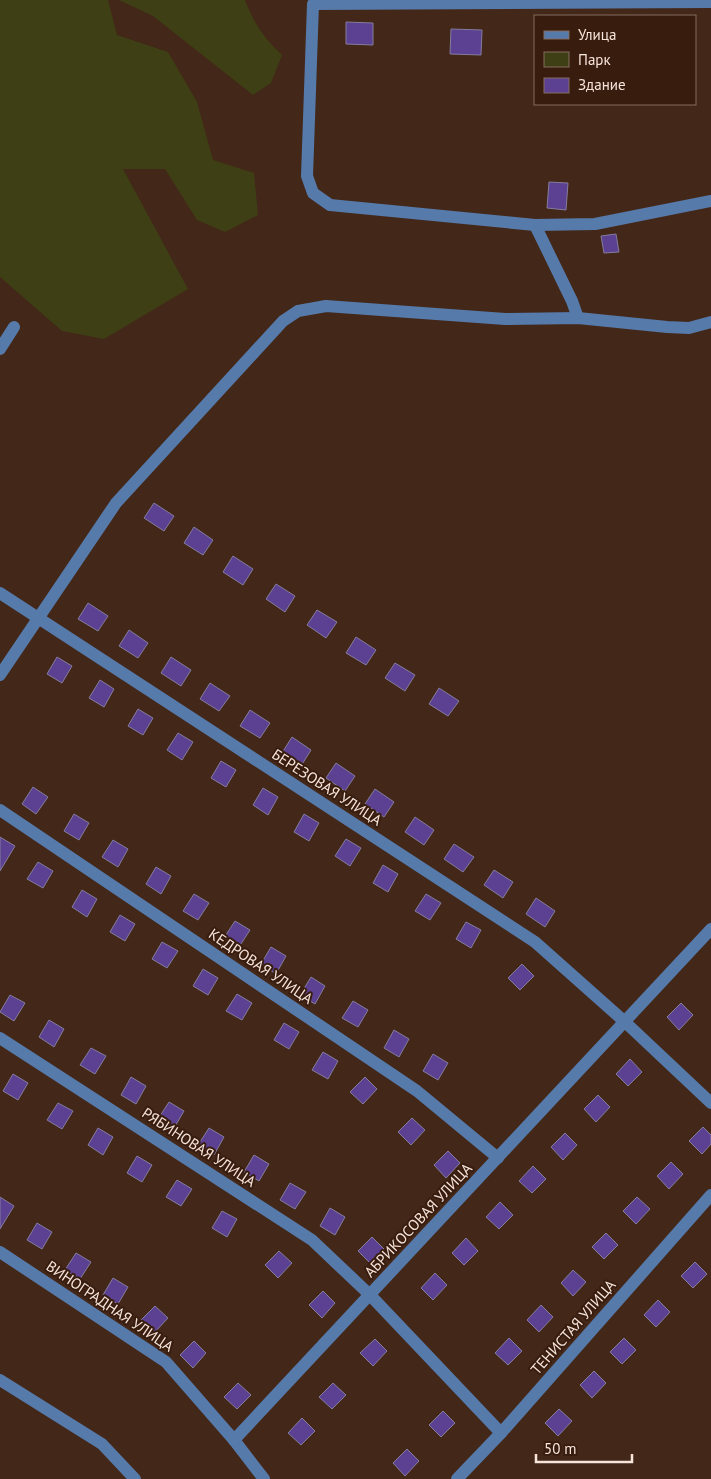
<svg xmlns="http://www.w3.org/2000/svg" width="711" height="1479" font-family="'PT Sans',sans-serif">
<rect width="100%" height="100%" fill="#432719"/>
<g fill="#3e3f14">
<path d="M 0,0 L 108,0 L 117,35 L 168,52 L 197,102 L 213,160 L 254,173 L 258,215 L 225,232 L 197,220 L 165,169 L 123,169 L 188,289 L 104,339 L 62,331 L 0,277 Z"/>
<path d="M 119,0 L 245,0 C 254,24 264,38 282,55 L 271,83 L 253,95 L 153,16 Z"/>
</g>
<g fill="#5c4092" stroke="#847d9c">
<path d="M 346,22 L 373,23 L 373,45 L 346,44 Z"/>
<path d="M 451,29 L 482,30 L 481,55 L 450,54 Z"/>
<path d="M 549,182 L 568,183 L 566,210 L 547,208 Z"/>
<path d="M 616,234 L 619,252 L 604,253 L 601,236 Z"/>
<path d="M 154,503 L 174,516 L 164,531 L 144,518 Z"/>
<path d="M 194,527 L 213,540 L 203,555 L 184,543 Z"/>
<path d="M 233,556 L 253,569 L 243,585 L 223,572 Z"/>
<path d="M 276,584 L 295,596 L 285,612 L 266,599 Z"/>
<path d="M 88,603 L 108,616 L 98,631 L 78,619 Z"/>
<path d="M 317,610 L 337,622 L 326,638 L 307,625 Z"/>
<path d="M 129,630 L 148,643 L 138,658 L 119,646 Z"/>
<path d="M 356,637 L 376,650 L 366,665 L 346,653 Z"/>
<path d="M 57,657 L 72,666 L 62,683 L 47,674 Z"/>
<path d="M 171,657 L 191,670 L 181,686 L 161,673 Z"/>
<path d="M 395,663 L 415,675 L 405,691 L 385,678 Z"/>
<path d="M 100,680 L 114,689 L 104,707 L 89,698 Z"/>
<path d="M 210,683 L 230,696 L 219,711 L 200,699 Z"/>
<path d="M 439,688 L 459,701 L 448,716 L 429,704 Z"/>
<path d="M 138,709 L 153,718 L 143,735 L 128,726 Z"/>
<path d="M 250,710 L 270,723 L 260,738 L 240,726 Z"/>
<path d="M 178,733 L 193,742 L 182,760 L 167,750 Z"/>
<path d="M 292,737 L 311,750 L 301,766 L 282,753 Z"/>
<path d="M 221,761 L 236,770 L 226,787 L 211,778 Z"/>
<path d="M 336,763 L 355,776 L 345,791 L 326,778 Z"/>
<path d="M 33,787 L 48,797 L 36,814 L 22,804 Z"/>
<path d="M 263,788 L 278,797 L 268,815 L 253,805 Z"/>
<path d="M 375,789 L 394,802 L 384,817 L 365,804 Z"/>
<path d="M 74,814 L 89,823 L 79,840 L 64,831 Z"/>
<path d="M 304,814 L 319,823 L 309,841 L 294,832 Z"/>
<path d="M 415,817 L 434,830 L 424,845 L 405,832 Z"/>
<path d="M 0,837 L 15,846 L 0,871 Z"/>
<path d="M 346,839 L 361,848 L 350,866 L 335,856 Z"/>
<path d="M 113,840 L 128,849 L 118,867 L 102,857 Z"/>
<path d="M 454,844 L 474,857 L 463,872 L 444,859 Z"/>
<path d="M 38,862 L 53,871 L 43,888 L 27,879 Z"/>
<path d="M 383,865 L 398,874 L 388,892 L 373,883 Z"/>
<path d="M 156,867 L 171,876 L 161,894 L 146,884 Z"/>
<path d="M 494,870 L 513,882 L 503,898 L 484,885 Z"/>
<path d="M 82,890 L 97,899 L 87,917 L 72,907 Z"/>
<path d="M 194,894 L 209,903 L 198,920 L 183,911 Z"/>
<path d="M 426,894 L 441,903 L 430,920 L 415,911 Z"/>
<path d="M 536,898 L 555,911 L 545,927 L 526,914 Z"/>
<path d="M 120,915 L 135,924 L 125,941 L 110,932 Z"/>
<path d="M 235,921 L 250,930 L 239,947 L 224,938 Z"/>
<path d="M 466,922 L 481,930 L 471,948 L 456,939 Z"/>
<path d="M 162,942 L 178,951 L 167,968 L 152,959 Z"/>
<path d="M 271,947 L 286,956 L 276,974 L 261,964 Z"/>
<path d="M 522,964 L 534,976 L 520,990 L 508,978 Z"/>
<path d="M 203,969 L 218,978 L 208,995 L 193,986 Z"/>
<path d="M 311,977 L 325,986 L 315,1004 L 300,995 Z"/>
<path d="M 237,994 L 252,1003 L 242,1020 L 226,1011 Z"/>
<path d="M 10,995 L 25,1003 L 14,1021 L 0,1012 Z"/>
<path d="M 353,1001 L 368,1010 L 358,1027 L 342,1018 Z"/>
<path d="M 681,1003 L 693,1015 L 679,1030 L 667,1017 Z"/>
<path d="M 49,1020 L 64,1029 L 54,1047 L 39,1037 Z"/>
<path d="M 284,1023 L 299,1032 L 289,1049 L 274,1040 Z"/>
<path d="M 394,1030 L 409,1039 L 399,1057 L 384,1048 Z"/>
<path d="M 91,1048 L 106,1056 L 95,1074 L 80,1065 Z"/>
<path d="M 323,1052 L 338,1061 L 328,1079 L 312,1070 Z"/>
<path d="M 433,1054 L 448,1063 L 438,1080 L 423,1071 Z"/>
<path d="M 630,1059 L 642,1072 L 628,1086 L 616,1074 Z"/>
<path d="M 13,1074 L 28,1083 L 18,1100 L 3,1091 Z"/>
<path d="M 131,1077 L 146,1086 L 136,1104 L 121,1095 Z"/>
<path d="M 365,1077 L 377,1089 L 363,1104 L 350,1092 Z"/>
<path d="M 598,1095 L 610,1107 L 596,1122 L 584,1109 Z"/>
<path d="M 169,1102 L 184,1111 L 174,1128 L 158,1119 Z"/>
<path d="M 58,1103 L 73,1111 L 62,1129 L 47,1120 Z"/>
<path d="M 412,1118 L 425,1130 L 411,1145 L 398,1132 Z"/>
<path d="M 703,1127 L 711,1135 L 711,1144 L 702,1154 L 689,1141 Z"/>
<path d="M 98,1128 L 113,1137 L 103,1155 L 88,1145 Z"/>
<path d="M 209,1128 L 224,1137 L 214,1155 L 198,1145 Z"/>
<path d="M 565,1133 L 577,1145 L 563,1160 L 551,1147 Z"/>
<path d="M 448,1151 L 460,1163 L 446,1178 L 434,1165 Z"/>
<path d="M 254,1155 L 269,1164 L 259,1181 L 244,1172 Z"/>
<path d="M 137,1156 L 152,1165 L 142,1182 L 127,1173 Z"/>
<path d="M 671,1162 L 683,1174 L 669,1189 L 657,1176 Z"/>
<path d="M 533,1166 L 546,1179 L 532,1193 L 519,1181 Z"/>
<path d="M 177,1180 L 192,1189 L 181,1206 L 166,1197 Z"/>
<path d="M 290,1183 L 306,1192 L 295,1209 L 280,1200 Z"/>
<path d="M 0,1197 L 14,1206 L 0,1229 Z"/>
<path d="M 637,1197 L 650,1209 L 636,1224 L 623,1211 Z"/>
<path d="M 500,1202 L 513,1215 L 499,1229 L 486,1217 Z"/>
<path d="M 330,1208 L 345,1217 L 335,1235 L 320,1226 Z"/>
<path d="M 222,1211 L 237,1219 L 227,1237 L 212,1228 Z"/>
<path d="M 37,1223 L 52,1232 L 42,1249 L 27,1240 Z"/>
<path d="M 606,1233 L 618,1245 L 604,1259 L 592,1247 Z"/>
<path d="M 372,1237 L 384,1249 L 370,1263 L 358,1251 Z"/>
<path d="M 466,1238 L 478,1251 L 464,1265 L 452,1253 Z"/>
<path d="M 279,1251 L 292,1263 L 278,1278 L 265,1265 Z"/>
<path d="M 76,1253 L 91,1262 L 80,1279 L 65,1270 Z"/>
<path d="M 695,1262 L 707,1274 L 693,1288 L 681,1276 Z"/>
<path d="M 573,1270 L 586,1282 L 573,1296 L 561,1283 Z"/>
<path d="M 435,1273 L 447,1285 L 433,1300 L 421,1288 Z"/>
<path d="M 113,1278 L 128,1287 L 118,1304 L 103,1295 Z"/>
<path d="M 323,1291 L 335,1303 L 322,1318 L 309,1305 Z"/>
<path d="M 658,1300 L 670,1312 L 656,1327 L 644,1315 Z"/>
<path d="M 541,1305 L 553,1317 L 539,1332 L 527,1320 Z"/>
<path d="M 155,1306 L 168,1318 L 154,1333 L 141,1320 Z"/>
<path d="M 509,1338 L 522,1351 L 508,1365 L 495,1353 Z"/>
<path d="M 624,1338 L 636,1350 L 622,1364 L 610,1352 Z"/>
<path d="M 375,1339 L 387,1351 L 373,1366 L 360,1353 Z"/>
<path d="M 194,1341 L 206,1353 L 193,1368 L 180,1355 Z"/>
<path d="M 594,1371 L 606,1383 L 592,1398 L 580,1385 Z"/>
<path d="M 238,1383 L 251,1395 L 237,1409 L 224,1397 Z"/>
<path d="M 333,1383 L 346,1395 L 332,1409 L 319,1397 Z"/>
<path d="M 559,1409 L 572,1421 L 558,1436 L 545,1423 Z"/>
<path d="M 443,1411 L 455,1423 L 441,1437 L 429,1425 Z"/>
<path d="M 302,1418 L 315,1431 L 301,1445 L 288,1433 Z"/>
<path d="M 407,1449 L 419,1461 L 405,1476 L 393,1463 Z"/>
</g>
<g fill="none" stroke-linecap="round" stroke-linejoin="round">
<g stroke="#567aaa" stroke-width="12">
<path d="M 711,2 L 313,4 L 307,176 L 313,193 L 330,205 L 535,225 L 595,224 L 711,201"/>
<path d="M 535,225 L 572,301 L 578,318"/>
<path d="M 0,349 L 14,327"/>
<path d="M 0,593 L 535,942 L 625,1022 L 711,1103"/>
<path d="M 0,675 L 116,503 L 283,321 L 298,311 L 326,306 L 505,319 L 578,318 L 667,327 L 689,328 L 711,322"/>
<path d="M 0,810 L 417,1091 L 498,1158"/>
<path d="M 0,1038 L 312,1240 L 370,1295 L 501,1433"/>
<path d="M 0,1252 L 166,1362 L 234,1440 L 264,1479"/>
<path d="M 0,1380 L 102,1444 L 135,1479"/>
<path d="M 234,1440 L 711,929"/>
<path d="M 457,1479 L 501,1433 L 711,1195"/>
</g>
</g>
<g text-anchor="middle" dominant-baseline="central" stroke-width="4" stroke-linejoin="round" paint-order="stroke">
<g font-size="15" fill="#f7e4db" stroke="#381d0f">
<text transform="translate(327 787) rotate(33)">БЕРЕЗОВАЯ УЛИЦА</text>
<text transform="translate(261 966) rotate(34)">КЕДРОВАЯ УЛИЦА</text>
<text transform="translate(199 1147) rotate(33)">РЯБИНОВАЯ УЛИЦА</text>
<text transform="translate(418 1220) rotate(-47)">АБРИКОСОВАЯ УЛИЦА</text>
<text transform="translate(110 1306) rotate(34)">ВИНОГРАДНАЯ УЛИЦА</text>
<text transform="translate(573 1327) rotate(-49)">ТЕНИСТАЯ УЛИЦА</text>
</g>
</g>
<rect x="534" y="15" width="162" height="90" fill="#381d0f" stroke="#846d61"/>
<rect x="544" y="31" width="25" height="8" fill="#567aaa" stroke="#846d61"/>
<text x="578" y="40" font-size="15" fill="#f7e4db">Улица</text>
<rect x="544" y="52" width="25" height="15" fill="#3e3f14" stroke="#846d61"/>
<text x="578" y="65" font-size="15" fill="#f7e4db">Парк</text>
<rect x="544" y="78" width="25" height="15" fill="#5c4092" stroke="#846d61"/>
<text x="578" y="90" font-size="15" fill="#f7e4db">Здание</text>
<path d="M536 1454v8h96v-8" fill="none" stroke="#f7e4db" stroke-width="2.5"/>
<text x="544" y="1454" font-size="15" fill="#f7e4db" stroke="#381d0f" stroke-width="4" paint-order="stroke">50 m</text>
</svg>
